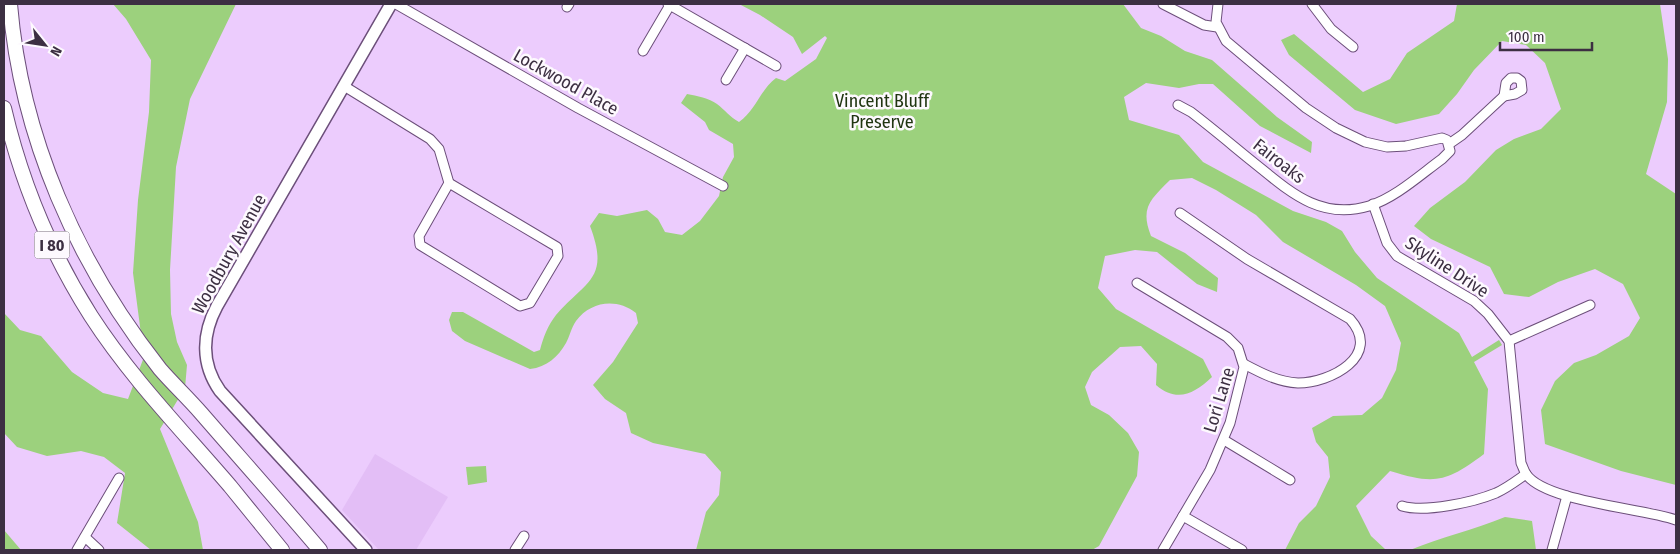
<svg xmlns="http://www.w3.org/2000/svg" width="1680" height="554" font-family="'Fira Sans Condensed',sans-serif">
<rect width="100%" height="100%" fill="#ecccfd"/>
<path fill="#e3bef6" d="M 375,454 L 448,497 L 416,550 L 379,550 L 342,510 Z"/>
<g fill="#9cd17d">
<path d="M 113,4 L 236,4 L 190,99 L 176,167 L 170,270 L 171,314 L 177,342 L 187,365 L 185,388 L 160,429 L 198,522 L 203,550 L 151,550 L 117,523 L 125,473 L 104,457 L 81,451 L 47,456 L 17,447 L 4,433 L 4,313 L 20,330 L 41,336 L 72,372 L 103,393 L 128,399 L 144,357 L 133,273 L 138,200 L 149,112 L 151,60 L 126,19 Z"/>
<path d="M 739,4 L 1123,4 L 1141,28 L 1161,36 L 1185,51 L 1212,60 L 1277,117 L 1312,142 L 1311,153 L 1260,126 L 1213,84 L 1199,84 L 1179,88 L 1146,83 L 1124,97 L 1129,120 L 1179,135 L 1203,162 L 1293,211 L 1326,222 L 1342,231 L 1355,252 L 1377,278 L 1459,333 L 1472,357 L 1499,340 L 1502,345 L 1474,362 L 1488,389 L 1484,454 C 1447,482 1435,485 1390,471 L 1356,506 L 1371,536 L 1385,549 L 1409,550 L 1285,550 L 1299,523 L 1316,506 L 1330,477 L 1328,457 L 1316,442 L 1312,428 L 1333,416 L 1362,415 L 1382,398 L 1396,370 L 1401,343 L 1385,306 L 1356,285 L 1283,242 L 1256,215 L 1216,190 L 1192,178 L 1170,180 C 1150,200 1140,208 1151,236 L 1185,253 L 1218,278 L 1217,292 L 1197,284 L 1157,252 L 1135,250 L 1105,256 L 1098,288 L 1116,309 L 1203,359 L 1212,377 C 1194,394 1177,403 1156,385 L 1157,364 L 1141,346 L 1120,347 L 1092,372 L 1085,387 L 1091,405 L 1109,415 L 1128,433 L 1139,452 L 1137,476 L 1099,546 L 1092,550 L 696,550 L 706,512 L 719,495 L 721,472 L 705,454 L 653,443 L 631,433 L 626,413 L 605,399 L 593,385 L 613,362 L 638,323 L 636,313 C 617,298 591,301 576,321 C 571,328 570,336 566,343 C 558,357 547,367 530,369 L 465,341 L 452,331 L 449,320 L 452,312 L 463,312 L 534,352 L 540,350 C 543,338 548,325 556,315 C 587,280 610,279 590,226 L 599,213 L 617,216 L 647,210 L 658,219 L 665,232 L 682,235 L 700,221 L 719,196 L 723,177 L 734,157 L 733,144 L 709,130 L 705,122 L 681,103 L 687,94 C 697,96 709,98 717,104 C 725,110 730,117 739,122 C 756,110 760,90 776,78 L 785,81 L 816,59 L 827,38 L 825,36 L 802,54 L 793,37 L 760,15 Z"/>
<path d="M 1457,4 L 1660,4 L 1668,59 L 1667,102 L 1646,174 L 1676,194 L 1676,485 L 1621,471 L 1545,444 L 1541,410 L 1555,381 L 1574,363 L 1596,355 L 1629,336 L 1640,318 L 1623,284 L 1595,269 L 1558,282 L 1529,297 L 1504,294 L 1490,267 L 1431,239 L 1414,226 L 1430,208 L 1465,182 L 1496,150 L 1514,139 L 1541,129 L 1561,109 L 1545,63 L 1526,45 L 1502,41 L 1474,70 L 1457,94 L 1439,114 L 1396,124 L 1355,110 L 1289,55 L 1281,40 L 1294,34 L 1363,92 L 1390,79 L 1407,53 L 1454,21 Z"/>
<path d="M 486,466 L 487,482 L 468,485 L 466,467 Z"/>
<path d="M 1505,517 L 1532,521 L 1536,550 L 1410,550 C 1441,537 1474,530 1505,517 Z"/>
<path d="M 4,530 L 21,550 L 4,550 Z"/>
</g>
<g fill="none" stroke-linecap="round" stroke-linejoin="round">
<defs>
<g id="minor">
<path d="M 396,4 L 578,108 L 723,186"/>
<path d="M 668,4 L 776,66"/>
<path d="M 1163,4 L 1204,25 L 1217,27"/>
<path d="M 1312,4 L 1331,29 L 1353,47"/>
<path d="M 567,7 L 569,4"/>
<path d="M 643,51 L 670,5"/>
<path d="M 1511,78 L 1517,78 L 1521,81 L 1522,90 L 1515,94 L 1504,96 L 1506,83 Z"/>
<path d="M 726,80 L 745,48"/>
<path d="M 344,86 L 430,139 L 439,149 L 449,183"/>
<path d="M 1178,105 L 1191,112 C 1212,128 1232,145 1253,162 C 1288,190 1319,221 1369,206 C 1395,198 1420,175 1442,159 L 1450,151 L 1447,140 L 1442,138 L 1406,146 L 1387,147 L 1365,142 L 1336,128 L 1306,108 L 1226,41 L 1216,22 L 1218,4"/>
<path d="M 1449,144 L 1462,135 L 1504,96"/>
<path d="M 449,183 L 557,247 L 558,256 L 530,303 L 520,306 L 420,245 L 419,236 Z"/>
<path d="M 1373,204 L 1387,243 L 1397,256 L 1474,301 L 1488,314 L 1509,341 L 1521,463 C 1523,467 1524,471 1526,474 C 1545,502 1643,508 1676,520"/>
<path d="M 1180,213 L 1247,259 L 1350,319 C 1383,356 1330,383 1298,383 C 1278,382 1261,373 1244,364"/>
<path d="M 1137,283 L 1227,337 L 1238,348 L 1244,367 L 1230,423 L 1210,470 L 1163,550"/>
<path d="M 1509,341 L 1590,305"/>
<path d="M 1224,440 L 1290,480"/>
<path d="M 1402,506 C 1425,513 1474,502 1496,493 C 1507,488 1516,481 1526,474"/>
<path d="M 1183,516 L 1242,550"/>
<path d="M 85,537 L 99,550"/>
<path d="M 77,550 L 119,478"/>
<path d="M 515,550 L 524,536"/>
<path d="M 1552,550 L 1567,496"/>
</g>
<path id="major" d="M 366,550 L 220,391 C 201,364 202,334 217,306 L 391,4"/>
<g id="highway">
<path d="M 10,4 C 21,137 77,264 160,369 C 173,384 188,398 201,413 C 241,459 281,504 320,550"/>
<path d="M 4,108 C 21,181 51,253 91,316 C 131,378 182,430 230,486 C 247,507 265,529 282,550"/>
</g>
</defs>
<use href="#minor" stroke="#6c4f7a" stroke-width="11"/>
<use href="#major" stroke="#6c4f7a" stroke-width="14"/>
<use href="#highway" stroke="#6c4f7a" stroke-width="16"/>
<use href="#minor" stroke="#fff" stroke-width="9"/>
<use href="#major" stroke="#fff" stroke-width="11"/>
<use href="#highway" stroke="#fff" stroke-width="14"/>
</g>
<g text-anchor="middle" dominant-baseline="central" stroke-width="5" stroke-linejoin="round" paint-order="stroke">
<rect fill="#fdf9fe" stroke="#766c7a" stroke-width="1" x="34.5" y="231.5" width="35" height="27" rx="4"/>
<g font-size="16" font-weight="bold" fill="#3c2f42">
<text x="52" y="245">I 80</text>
</g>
<g font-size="18" fill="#3c2f42" stroke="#fdf9fe">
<text transform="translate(566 82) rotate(29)">Lockwood Place</text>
<text transform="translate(1279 161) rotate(38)">Fairoaks</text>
<text transform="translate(229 254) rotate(-61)">Woodbury Avenue</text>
<text transform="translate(1447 267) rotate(33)">Skyline Drive</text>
<text transform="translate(1219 400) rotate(-73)">Lori Lane</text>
</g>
<g font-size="18" fill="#203511" stroke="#fdf9fe">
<text x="882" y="101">Vincent Bluff<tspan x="882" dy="21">Preserve</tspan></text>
</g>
</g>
<rect width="1680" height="554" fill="none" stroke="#3c2f42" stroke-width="10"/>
<g transform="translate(45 45) rotate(120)" stroke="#fdf9fe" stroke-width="4" paint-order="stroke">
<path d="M0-4L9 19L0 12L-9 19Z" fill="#3c2f42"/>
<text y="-8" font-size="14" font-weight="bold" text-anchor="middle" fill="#3c2f42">N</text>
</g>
<path d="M1500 42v8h92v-8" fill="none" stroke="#3c2f42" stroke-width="2.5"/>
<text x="1508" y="42" font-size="15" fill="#3c2f42" stroke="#fdf9fe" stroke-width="4" paint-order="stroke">100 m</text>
</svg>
